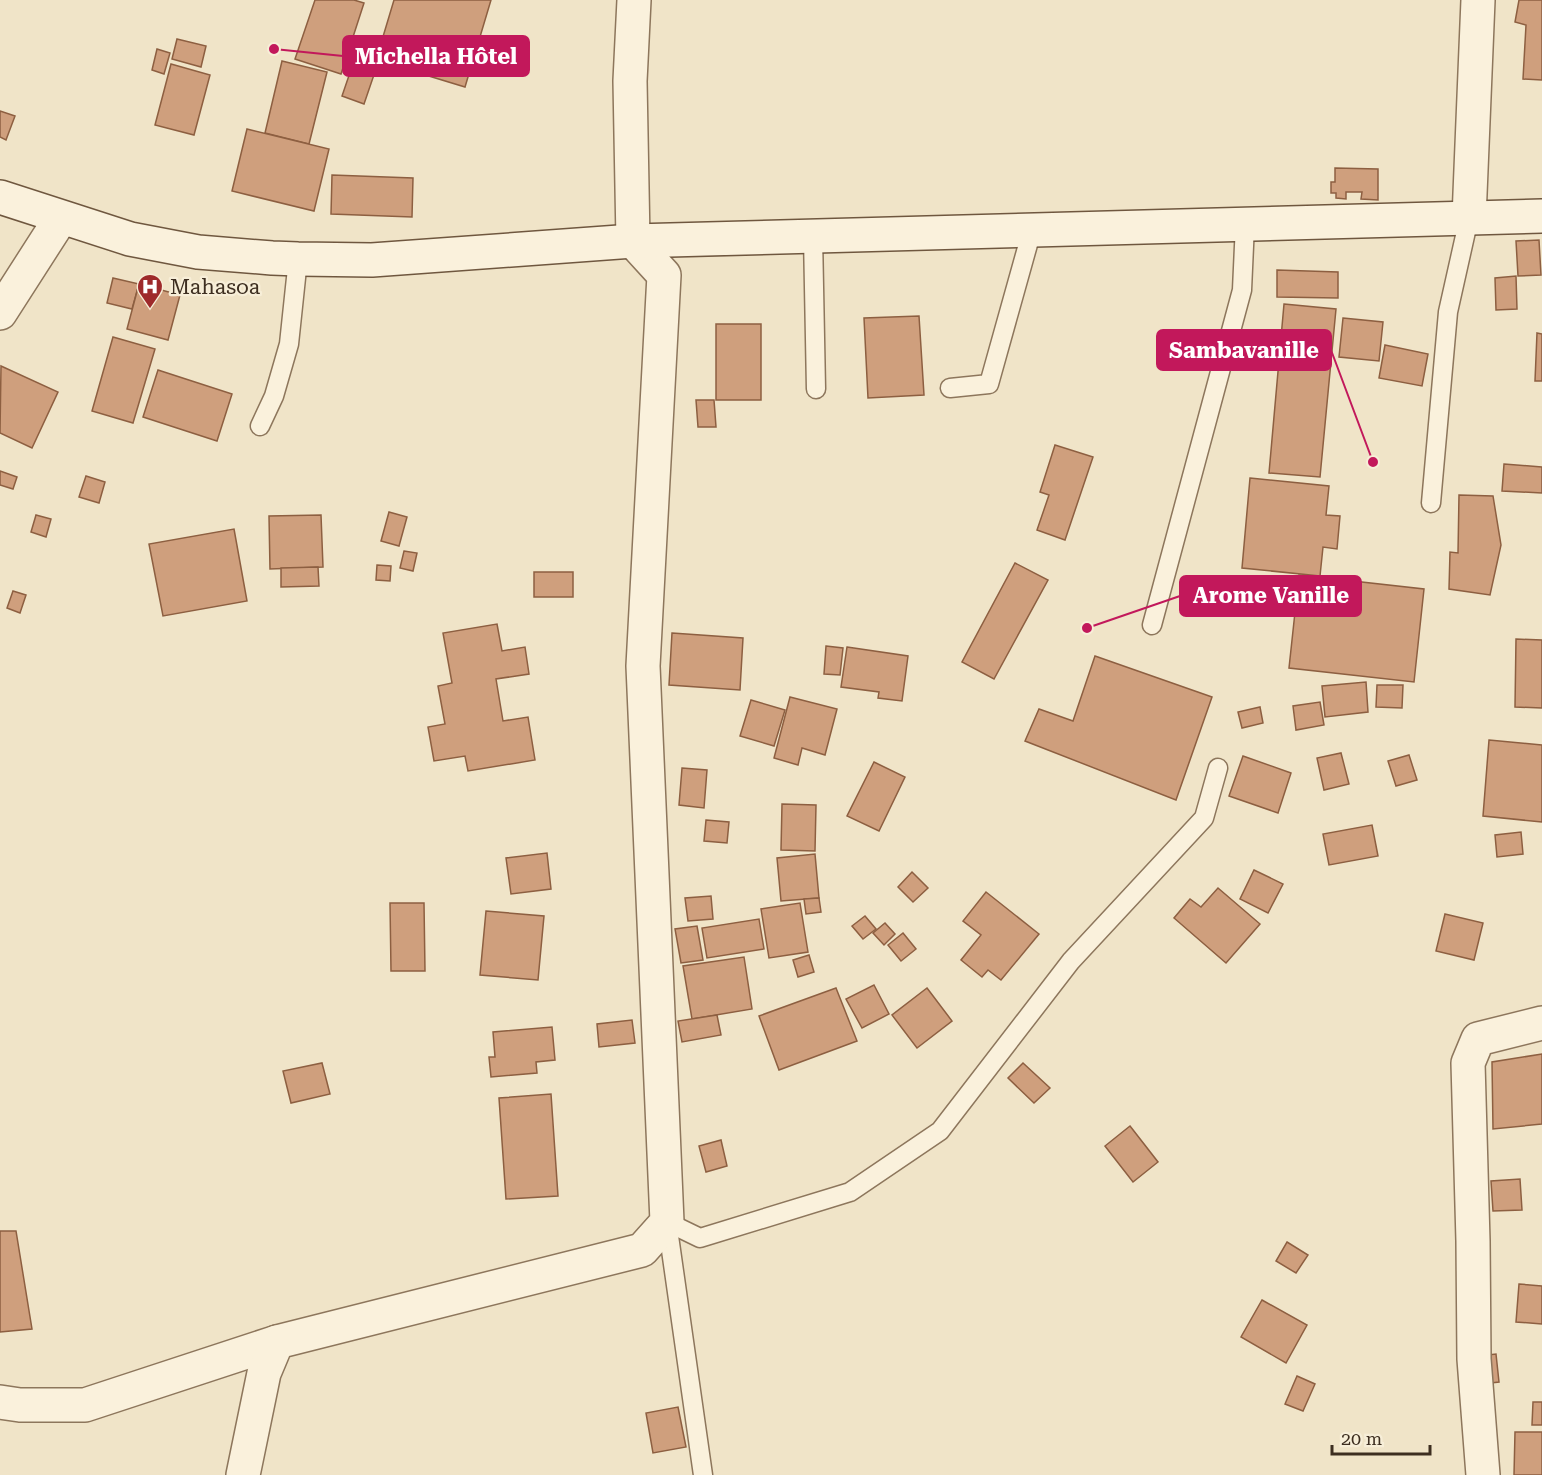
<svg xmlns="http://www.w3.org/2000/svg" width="1542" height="1475" font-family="'Roboto Serif',serif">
<rect width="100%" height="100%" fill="#f0e4c8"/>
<g fill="#cf9f7d" stroke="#8d5f41" stroke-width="1.5">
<path d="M 315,0 L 354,0 L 364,3 L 341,74 L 295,59 Z"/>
<path d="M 394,0 L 491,0 L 465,87 L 376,60 Z"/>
<path d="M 1519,0 L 1542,0 L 1542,80 L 1523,79 L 1526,25 L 1515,22 Z"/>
<path d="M 177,39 L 206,46 L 201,67 L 172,59 Z"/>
<path d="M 157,49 L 170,53 L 164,74 L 152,70 Z"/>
<path d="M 356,55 L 378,63 L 364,104 L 342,96 Z"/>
<path d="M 282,61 L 327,72 L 309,144 L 265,133 Z"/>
<path d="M 171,64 L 210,75 L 194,135 L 155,125 Z"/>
<path d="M 0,111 L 15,116 L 6,140 L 0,137 Z"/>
<path d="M 247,129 L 329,149 L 314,211 L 232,191 Z"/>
<path d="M 1335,168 L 1378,169 L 1378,200 L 1361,199 L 1362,192 L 1346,192 L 1346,199 L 1336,198 L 1336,193 L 1331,193 L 1331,182 L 1335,182 Z"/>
<path d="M 332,175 L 413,178 L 412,217 L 331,214 Z"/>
<path d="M 1539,240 L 1541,275 L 1518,276 L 1516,241 Z"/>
<path d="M 1277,270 L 1338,272 L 1338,298 L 1277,297 Z"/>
<path d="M 1516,276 L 1517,309 L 1496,310 L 1495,278 Z"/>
<path d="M 113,278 L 139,284 L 132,309 L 107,303 Z"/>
<path d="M 139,284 L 180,295 L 168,340 L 127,329 Z"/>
<path d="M 1284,304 L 1336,309 L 1320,477 L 1269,473 Z"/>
<path d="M 919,316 L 924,395 L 868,398 L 864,318 Z"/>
<path d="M 1343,318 L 1383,322 L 1379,361 L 1339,357 Z"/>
<rect x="716" y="324" width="45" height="76"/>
<path d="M 1537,333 L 1542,334 L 1542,381 L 1535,381 Z"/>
<path d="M 113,337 L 155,349 L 133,423 L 92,411 Z"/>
<path d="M 1385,345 L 1428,354 L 1422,386 L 1379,378 Z"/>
<path d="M 1,366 L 58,392 L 32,448 L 0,433 Z"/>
<path d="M 158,370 L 232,394 L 217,441 L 143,417 Z"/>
<path d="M 696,400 L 714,400 L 716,427 L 698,427 Z"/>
<path d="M 1055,445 L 1093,457 L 1065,540 L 1037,530 L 1049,495 L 1040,492 Z"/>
<path d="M 1504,464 L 1542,467 L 1542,493 L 1502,491 Z"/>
<path d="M 0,471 L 17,477 L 13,489 L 0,485 Z"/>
<path d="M 86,476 L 105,482 L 99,503 L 79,497 Z"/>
<path d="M 1250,478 L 1329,486 L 1326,515 L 1340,516 L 1337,549 L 1323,547 L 1320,576 L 1242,568 Z"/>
<path d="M 1459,495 L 1493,496 L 1501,545 L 1490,595 L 1449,589 L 1450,552 L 1458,553 Z"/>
<path d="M 389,512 L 407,517 L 399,546 L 381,541 Z"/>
<path d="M 36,515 L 51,519 L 46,537 L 31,532 Z"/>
<path d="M 321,515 L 323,567 L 270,569 L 269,516 Z"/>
<path d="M 234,529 L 247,601 L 163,616 L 149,544 Z"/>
<path d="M 404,551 L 417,553 L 413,571 L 400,568 Z"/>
<path d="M 1015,563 L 1048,580 L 994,679 L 962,662 Z"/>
<path d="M 377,565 L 391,566 L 390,581 L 376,580 Z"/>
<path d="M 318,567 L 319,586 L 281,587 L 281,568 Z"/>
<rect x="534" y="572" width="39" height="25"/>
<path d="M 1299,575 L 1424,589 L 1414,682 L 1289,668 Z"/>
<path d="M 13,591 L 26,595 L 20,613 L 7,608 Z"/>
<path d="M 497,624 L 502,651 L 525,647 L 529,674 L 496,679 L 503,721 L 528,717 L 535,760 L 468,771 L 465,756 L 434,761 L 428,727 L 445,724 L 438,686 L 452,683 L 443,633 Z"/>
<path d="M 672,633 L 743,638 L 740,690 L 669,685 Z"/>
<path d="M 1516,639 L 1542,640 L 1542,708 L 1515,707 Z"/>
<path d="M 826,646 L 843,648 L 840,675 L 824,674 Z"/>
<path d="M 847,647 L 908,656 L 902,701 L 878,698 L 879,692 L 841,687 Z"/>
<path d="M 1095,656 L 1212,697 L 1176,800 L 1025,741 L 1039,709 L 1073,721 Z"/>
<path d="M 1366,682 L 1368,712 L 1325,717 L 1322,686 Z"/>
<path d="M 1377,685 L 1403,685 L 1402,708 L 1376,707 Z"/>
<path d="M 790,697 L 837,709 L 825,755 L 802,748 L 798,765 L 774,758 Z"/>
<path d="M 751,700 L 785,710 L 774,746 L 740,736 Z"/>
<path d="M 1320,702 L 1324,725 L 1296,730 L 1293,706 Z"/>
<path d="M 1260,707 L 1263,723 L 1242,728 L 1238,712 Z"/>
<path d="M 1489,740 L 1542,745 L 1542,822 L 1483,816 Z"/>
<path d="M 1341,753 L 1349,784 L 1324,790 L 1317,758 Z"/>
<path d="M 1409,755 L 1417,780 L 1396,786 L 1388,761 Z"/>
<path d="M 1243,756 L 1291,773 L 1278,813 L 1229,796 Z"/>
<path d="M 874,762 L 905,777 L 879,831 L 847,816 Z"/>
<path d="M 682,768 L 707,770 L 704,808 L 679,805 Z"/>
<path d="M 782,804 L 816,805 L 815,851 L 781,850 Z"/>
<path d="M 706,820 L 729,822 L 727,843 L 704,841 Z"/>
<path d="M 1372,825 L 1378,856 L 1329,865 L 1323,834 Z"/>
<path d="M 1521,832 L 1523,854 L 1497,857 L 1495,835 Z"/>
<path d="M 547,853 L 551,889 L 511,894 L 506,858 Z"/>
<path d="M 815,854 L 819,898 L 781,901 L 777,858 Z"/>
<path d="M 1254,870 L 1283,884 L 1268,913 L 1240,899 Z"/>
<path d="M 912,872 L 928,888 L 913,902 L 898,887 Z"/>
<path d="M 1218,888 L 1260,924 L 1226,963 L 1174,918 L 1190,899 L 1201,907 Z"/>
<path d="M 986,892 L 1039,934 L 1001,980 L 988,970 L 982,977 L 961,960 L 981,935 L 963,921 Z"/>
<path d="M 711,896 L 713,919 L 688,921 L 685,898 Z"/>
<path d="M 819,898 L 821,912 L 806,914 L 804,899 Z"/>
<path d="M 390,903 L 424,903 L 425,971 L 391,971 Z"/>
<path d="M 800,903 L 808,952 L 769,958 L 761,909 Z"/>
<path d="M 486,911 L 544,916 L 538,980 L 480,975 Z"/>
<path d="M 1445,914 L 1483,923 L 1474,960 L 1436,951 Z"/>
<path d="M 865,916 L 876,929 L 863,939 L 852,926 Z"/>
<path d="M 759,919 L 764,949 L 707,958 L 702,928 Z"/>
<path d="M 885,923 L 895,934 L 884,945 L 873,933 Z"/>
<path d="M 697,926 L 703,960 L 681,963 L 675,929 Z"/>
<path d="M 903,933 L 916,949 L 901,961 L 888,945 Z"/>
<path d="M 809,955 L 814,972 L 798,977 L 793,960 Z"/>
<path d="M 744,957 L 752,1009 L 692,1019 L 683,966 Z"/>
<path d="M 874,985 L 889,1014 L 862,1028 L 846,999 Z"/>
<path d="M 836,988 L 857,1041 L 779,1070 L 759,1016 Z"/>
<path d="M 927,988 L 952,1021 L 917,1048 L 892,1015 Z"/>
<path d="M 717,1015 L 721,1035 L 682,1042 L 678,1021 Z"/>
<path d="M 632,1020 L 635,1043 L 599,1047 L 597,1024 Z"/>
<path d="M 552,1027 L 555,1060 L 536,1062 L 537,1073 L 491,1077 L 489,1057 L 495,1057 L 493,1032 Z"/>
<path d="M 1542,1054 L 1542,1124 L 1493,1129 L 1492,1062 Z"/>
<path d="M 322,1063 L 330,1094 L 291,1103 L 283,1071 Z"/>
<path d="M 1023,1063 L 1050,1088 L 1034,1103 L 1008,1078 Z"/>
<path d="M 551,1094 L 558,1196 L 506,1199 L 499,1098 Z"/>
<path d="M 1130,1126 L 1158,1162 L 1133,1182 L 1105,1146 Z"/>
<path d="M 721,1140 L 727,1166 L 706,1172 L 699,1146 Z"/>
<path d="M 1520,1179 L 1522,1210 L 1493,1211 L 1491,1181 Z"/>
<path d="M 0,1231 L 16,1231 L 32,1329 L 0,1332 Z"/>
<path d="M 1287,1242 L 1308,1255 L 1296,1273 L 1276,1261 Z"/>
<path d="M 1519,1284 L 1542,1286 L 1542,1324 L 1516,1322 Z"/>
<path d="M 1262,1300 L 1307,1325 L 1286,1363 L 1241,1337 Z"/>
<path d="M 1496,1354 L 1499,1382 L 1482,1384 L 1479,1356 Z"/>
<path d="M 1297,1376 L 1315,1384 L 1303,1411 L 1285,1404 Z"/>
<path d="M 1533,1402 L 1542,1402 L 1542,1425 L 1532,1425 Z"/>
<path d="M 678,1407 L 686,1447 L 653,1453 L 646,1413 Z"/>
<path d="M 1515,1432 L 1542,1432 L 1542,1475 L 1514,1475 Z"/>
</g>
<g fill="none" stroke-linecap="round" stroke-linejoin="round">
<defs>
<g id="service">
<path d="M 813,236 L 816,389"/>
<path d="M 950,388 L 989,384 L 1032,230"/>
<path d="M 260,426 L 274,396 L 289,344 L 298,259"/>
<path d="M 1431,503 L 1448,312 L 1469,218"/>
<path d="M 1152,625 L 1242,290 L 1245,224"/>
<path d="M 667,1222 L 700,1238 L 850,1192 L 940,1131 L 1071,961 L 1204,818 L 1218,768"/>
<path d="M 667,1222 L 703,1475"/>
</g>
<g id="minor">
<path d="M 1469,218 L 1478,0"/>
<path d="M 0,313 L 61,218"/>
<path d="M 0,1402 L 20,1405 L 85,1405 L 277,1342"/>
<path d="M 243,1475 L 264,1373 L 277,1342 L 642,1250 L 667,1222 L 643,666 L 664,275 L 633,241 L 630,81 L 634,0"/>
<path d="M 1483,1475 L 1474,1359 L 1473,1241 L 1468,1063 L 1478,1039 L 1542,1023"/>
</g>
<path id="secondary" d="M 0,197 L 130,239 L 198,252 L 272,258 L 298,259 L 372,260 L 633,241 L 1542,216"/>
</defs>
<use href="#service" stroke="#8d765c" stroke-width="21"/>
<use href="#minor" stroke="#8d765c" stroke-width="36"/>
<use href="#secondary" stroke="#6f573f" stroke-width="36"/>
<use href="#service" stroke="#faf1dc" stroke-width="18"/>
<use href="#minor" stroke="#faf1dc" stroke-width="33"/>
<use href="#secondary" stroke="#faf1dc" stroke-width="33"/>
</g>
<defs>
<symbol id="hospital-pin" viewBox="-11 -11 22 30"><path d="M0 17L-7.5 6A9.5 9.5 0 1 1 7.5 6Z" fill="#9e2a2b" stroke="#f7eed8"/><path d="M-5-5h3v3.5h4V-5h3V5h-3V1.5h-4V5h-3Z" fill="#fff"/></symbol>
</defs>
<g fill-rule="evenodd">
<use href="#hospital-pin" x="135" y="272" width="30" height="40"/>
</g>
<g text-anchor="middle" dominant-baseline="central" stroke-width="4.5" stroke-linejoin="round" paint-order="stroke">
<g font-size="21" fill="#3d2e20" stroke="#f7eed8" text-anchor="start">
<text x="170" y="287">Mahasoa</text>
</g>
</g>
<path fill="none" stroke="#c2185b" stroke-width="2" d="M274 49L343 56M1373 462L1331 350M1087 628L1180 596"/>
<g fill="#c2185b" stroke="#f7eed8" stroke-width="2">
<circle cx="274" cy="49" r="6"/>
<circle cx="1373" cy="462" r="6"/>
<circle cx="1087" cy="628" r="6"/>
</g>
<g fill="#c2185b" stroke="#c2185b" stroke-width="2">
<rect x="343" y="36" width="186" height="40" rx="6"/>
<rect x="1157" y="330" width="174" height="40" rx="6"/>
<rect x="1180" y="576" width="181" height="40" rx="6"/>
</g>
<g font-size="22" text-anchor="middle" font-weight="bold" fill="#fff">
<text x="436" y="64">Michella Hôtel</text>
<text x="1244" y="358">Sambavanille</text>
<text x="1271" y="603">Arome Vanille</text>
</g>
<path d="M1332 1445v9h98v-9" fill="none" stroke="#3d2e20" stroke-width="3"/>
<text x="1341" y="1445" font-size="18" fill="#3d2e20" stroke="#f7eed8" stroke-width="4.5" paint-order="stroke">20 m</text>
</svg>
